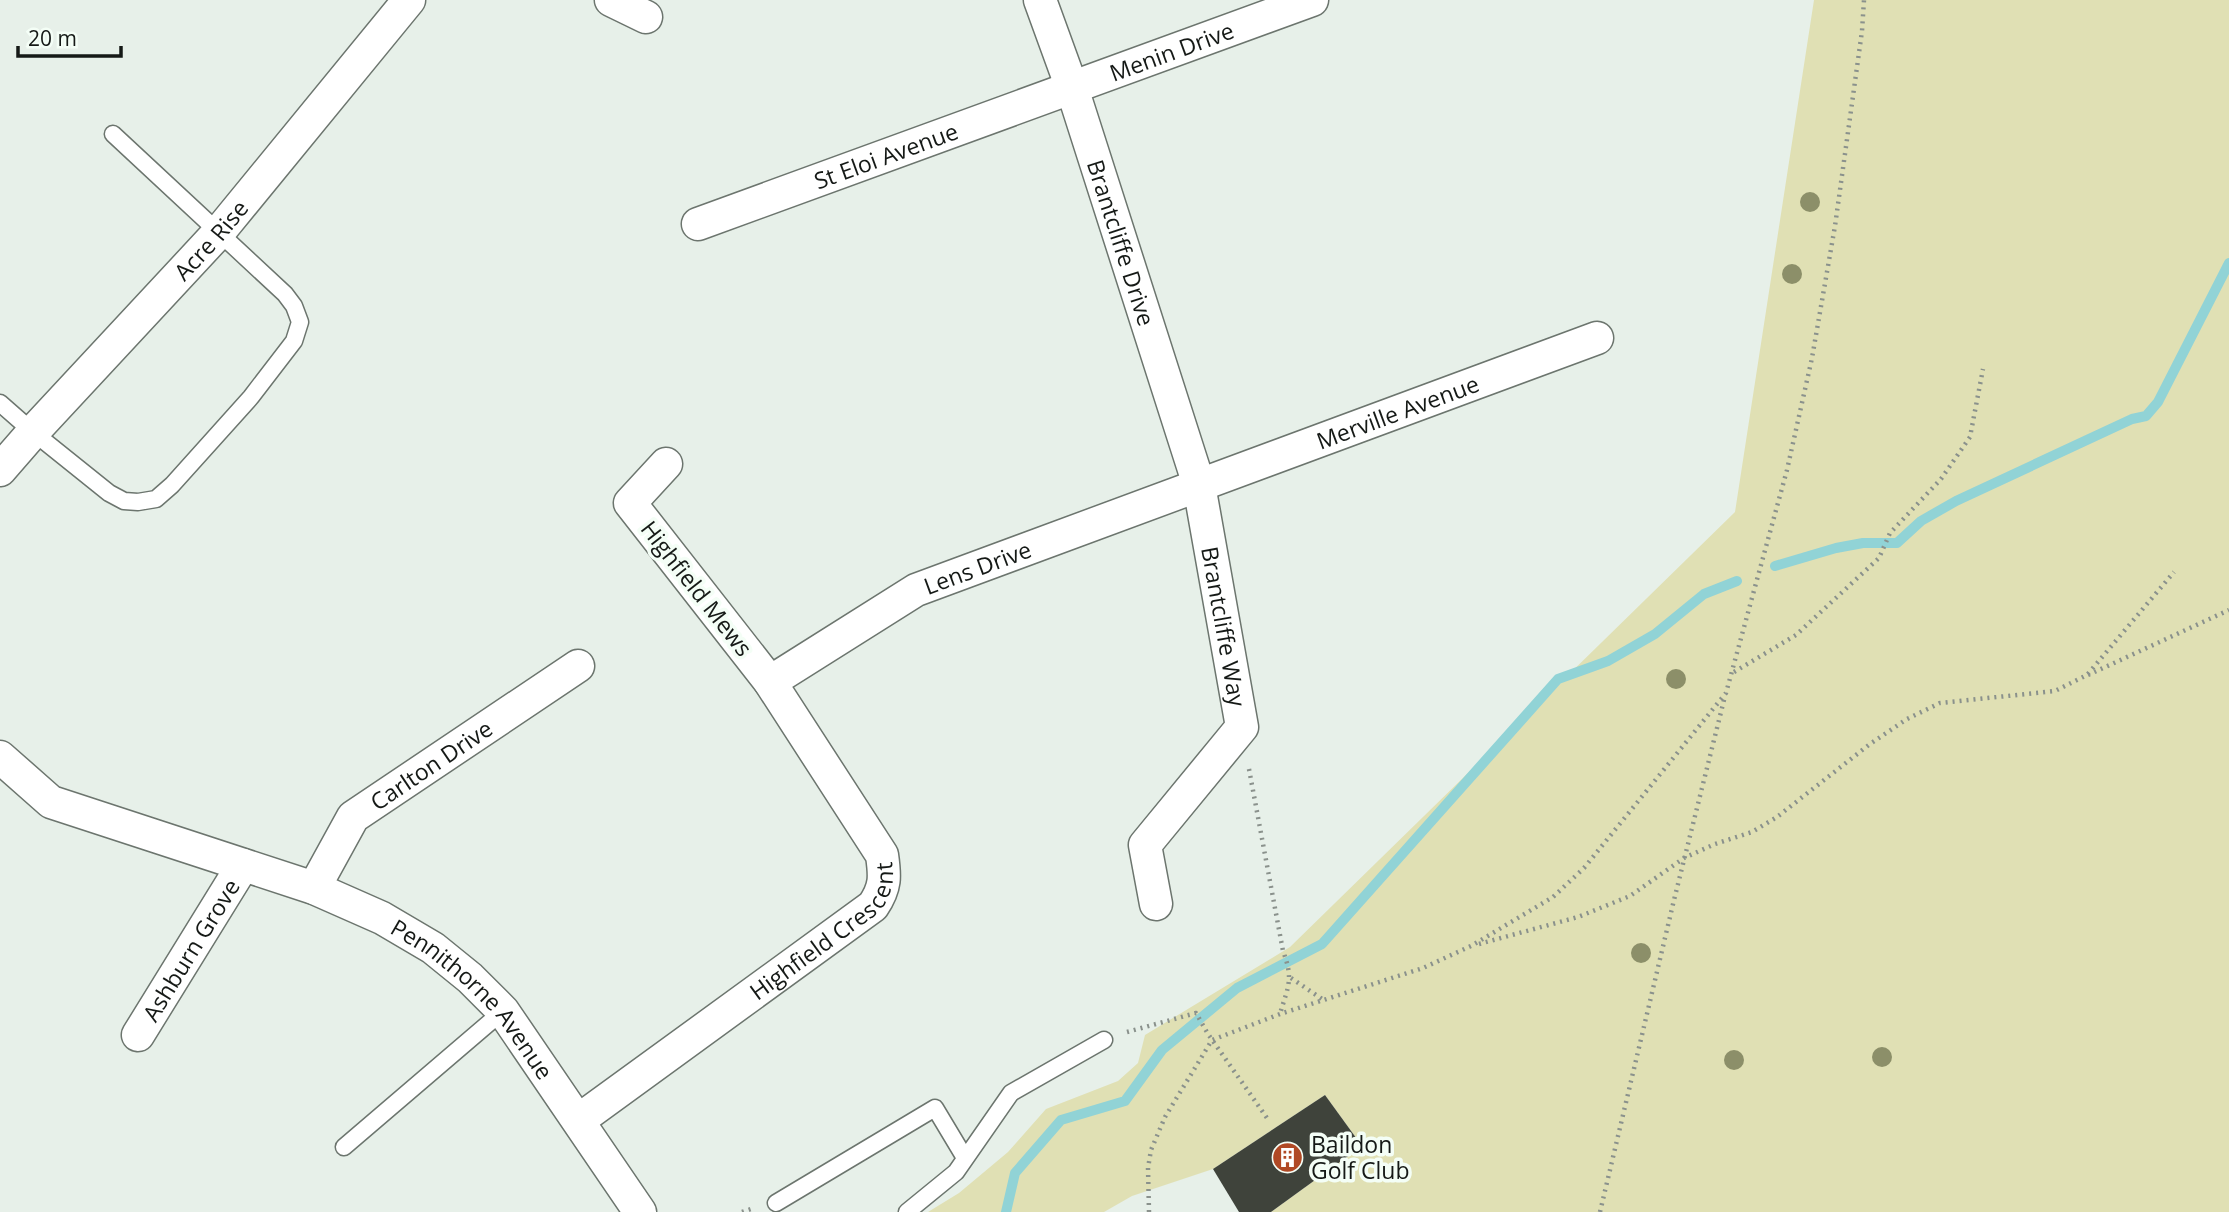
<svg xmlns="http://www.w3.org/2000/svg" width="2229" height="1212" font-family="'Open Sans',sans-serif">
<rect width="100%" height="100%" fill="#e7f0e9"/>
<path fill="#e0e0b4" d="M 1814,0 L 2229,0 L 2229,1212 L 1271,1212 L 1362,1146 L 1325,1095 L 1213,1169 L 1132,1196 L 1104,1212 L 928,1212 L 959,1193 L 1008,1152 L 1046,1109 L 1118,1081 L 1138,1063 L 1145,1035 L 1290,947 L 1735,512 Z"/>
<g fill="none" stroke-linecap="round" stroke-linejoin="round">
<g stroke="#91d3d6" stroke-width="10">
<path d="M 1775,566 L 1836,548 L 1863,543 L 1897,543 L 1921,521 L 1956,501 L 2132,419 L 2146,416 L 2158,402 L 2229,263"/>
<path d="M 1006,1212 L 1015,1173 L 1061,1120 L 1125,1101 L 1162,1050 L 1237,988 L 1322,944 L 1558,679 L 1608,661 L 1655,634 L 1704,594 L 1737,581"/>
</g>
</g>
<path fill="#3f433b" d="M 1325,1095 L 1362,1146 L 1271,1212 L 1239,1212 L 1213,1169 Z"/>
<g fill="none" stroke-linecap="round" stroke-linejoin="round">
<defs>
<g id="lane">
<path d="M 0,403 L 33,432 L 109,493 L 124,501 L 138,502 L 156,499 L 172,485 L 251,397 L 294,341 L 300,322 L 294,306 L 285,294 L 113,134"/>
<path d="M 344,1147 L 503,1011"/>
<path d="M 776,1203 L 935,1108 L 965,1158"/>
<path d="M 907,1212 L 956,1172 L 1011,1093 L 1104,1040"/>
</g>
<g id="street">
<path d="M 611,0 L 646,17"/>
<path id="s1" d="M 1040,0 L 1072,88 L 1199,485 L 1242,727 L 1145,845 L 1156,904"/>
<path id="s2" d="M 698,224 L 1312,0"/>
<path id="s3" d="M 0,470 L 33,432 L 219,232 L 409,0"/>
<path id="s4" d="M 770,682 L 916,590 L 1597,338"/>
<path id="s5" d="M 0,757 L 51,802 L 314,888 L 382,918 L 433,948 L 470,978 L 503,1011 L 640,1212"/>
<path id="s6" d="M 314,888 L 353,817 L 578,666"/>
<path id="s7" d="M 138,1035 L 243,865"/>
<path id="s8" d="M 579,1120 L 873,906 C 886,887 885,876 882,855 L 770,682 L 630,503 L 666,464"/>
</g>
</defs>
<use href="#lane" stroke="#6c756e" stroke-width="19"/>
<use href="#street" stroke="#6c756e" stroke-width="35"/>
<g stroke="#8a918c" stroke-width="4.5" stroke-dasharray="2 5" stroke-linecap="butt">
<path d="M 1734,672 L 1796,635 L 1879,558 L 1890,533 L 1941,479 L 1970,437 L 1983,369"/>
<path d="M 2088,675 L 2229,610"/>
<path d="M 1249,769 L 1283,951 C 1294,980 1288,986 1280,1014"/>
<path d="M 1479,944 L 1578,917 L 1630,896 L 1684,858 L 1715,844 L 1752,832 L 1777,817 L 1870,744 L 1907,719 L 1940,703 L 2055,691 L 2087,675 L 2174,572"/>
<path d="M 1291,978 L 1325,1001"/>
<path d="M 1127,1032 L 1196,1013 L 1208,1034 L 1267,1118"/>
<path d="M 742,1212 L 751,1209"/>
<path d="M 1149,1212 L 1148,1168 L 1151,1150 L 1165,1117 L 1212,1040 L 1280,1014 L 1423,968 L 1471,946 L 1553,897 L 1584,868 L 1726,693 L 1787,470 L 1812,358 L 1835,226 L 1862,31 L 1864,0"/>
<path d="M 1600,1212 L 1674,900 L 1725,696"/>
</g>
<use href="#lane" stroke="#fff" stroke-width="16"/>
<use href="#street" stroke="#fff" stroke-width="32"/>
</g>
<g fill="#8c8f69">
<circle cx="1810" cy="202" r="10"/>
<circle cx="1792" cy="274" r="10"/>
<circle cx="1676" cy="679" r="10"/>
<circle cx="1641" cy="953" r="10"/>
<circle cx="1882" cy="1057" r="10"/>
<circle cx="1734" cy="1060" r="10"/>
</g>
<defs>
<symbol id="building-disc" viewBox="-11 -11 22 22"><circle r="9.5" fill="#b04925" stroke="#f4fef6"/><path d="M-4-6H4V6H1V3H-1V6H-4ZM-2.5-4.3h1.7v1.8h-1.7ZM.8-4.3h1.7v1.8H.8ZM-2.5-1h1.7V.8h-1.7ZM.8-1h1.7V.8H.8Z" fill="#fff"/></symbol>
</defs>
<g fill-rule="evenodd">
<use href="#building-disc" x="1270" y="1140" width="35" height="35"/>
</g>
<g text-anchor="middle" dominant-baseline="central" stroke-width="7" stroke-linejoin="round" paint-order="stroke">
<g font-size="23" fill="#151916" stroke="#f4fef6">
<text stroke="none"><textPath href="#s2" startOffset="504">Menin Drive</textPath></text>
<text stroke="none"><textPath href="#s2" startOffset="200">St Eloi Avenue</textPath></text>
<text stroke="none"><textPath href="#s3" startOffset="312">Acre Rise</textPath></text>
<text stroke="none"><textPath href="#s1" startOffset="256">Brantcliffe Drive</textPath></text>
<text stroke="none"><textPath href="#s4" startOffset="686">Merville Avenue</textPath></text>
<text stroke="none"><textPath href="#s4" startOffset="238">Lens Drive</textPath></text>
<text transform="translate(697 588) rotate(52)">Highfield Mews</text>
<text stroke="none"><textPath href="#s1" startOffset="654">Brantcliffe Way</textPath></text>
<text stroke="none"><textPath href="#s6" startOffset="175">Carlton Drive</textPath></text>
<text stroke="none"><textPath href="#s8" startOffset="312">Highfield Crescent</textPath></text>
<text stroke="none"><textPath href="#s7" startOffset="100">Ashburn Grove</textPath></text>
<text stroke="none"><textPath href="#s5" startOffset="542">Pennithorne Avenue</textPath></text>
</g>
<g font-size="23" fill="#151916" stroke="#f4fef6" text-anchor="start">
<text x="1311" y="1144">Baildon<tspan x="1311" dy="26">Golf Club</tspan></text>
</g>
</g>
<path d="M18 46v10h103v-10" fill="none" stroke="#151916" stroke-width="3.5"/>
<text x="28" y="46" font-size="21" fill="#151916" stroke="#f4fef6" stroke-width="5" paint-order="stroke">20 m</text>
</svg>
